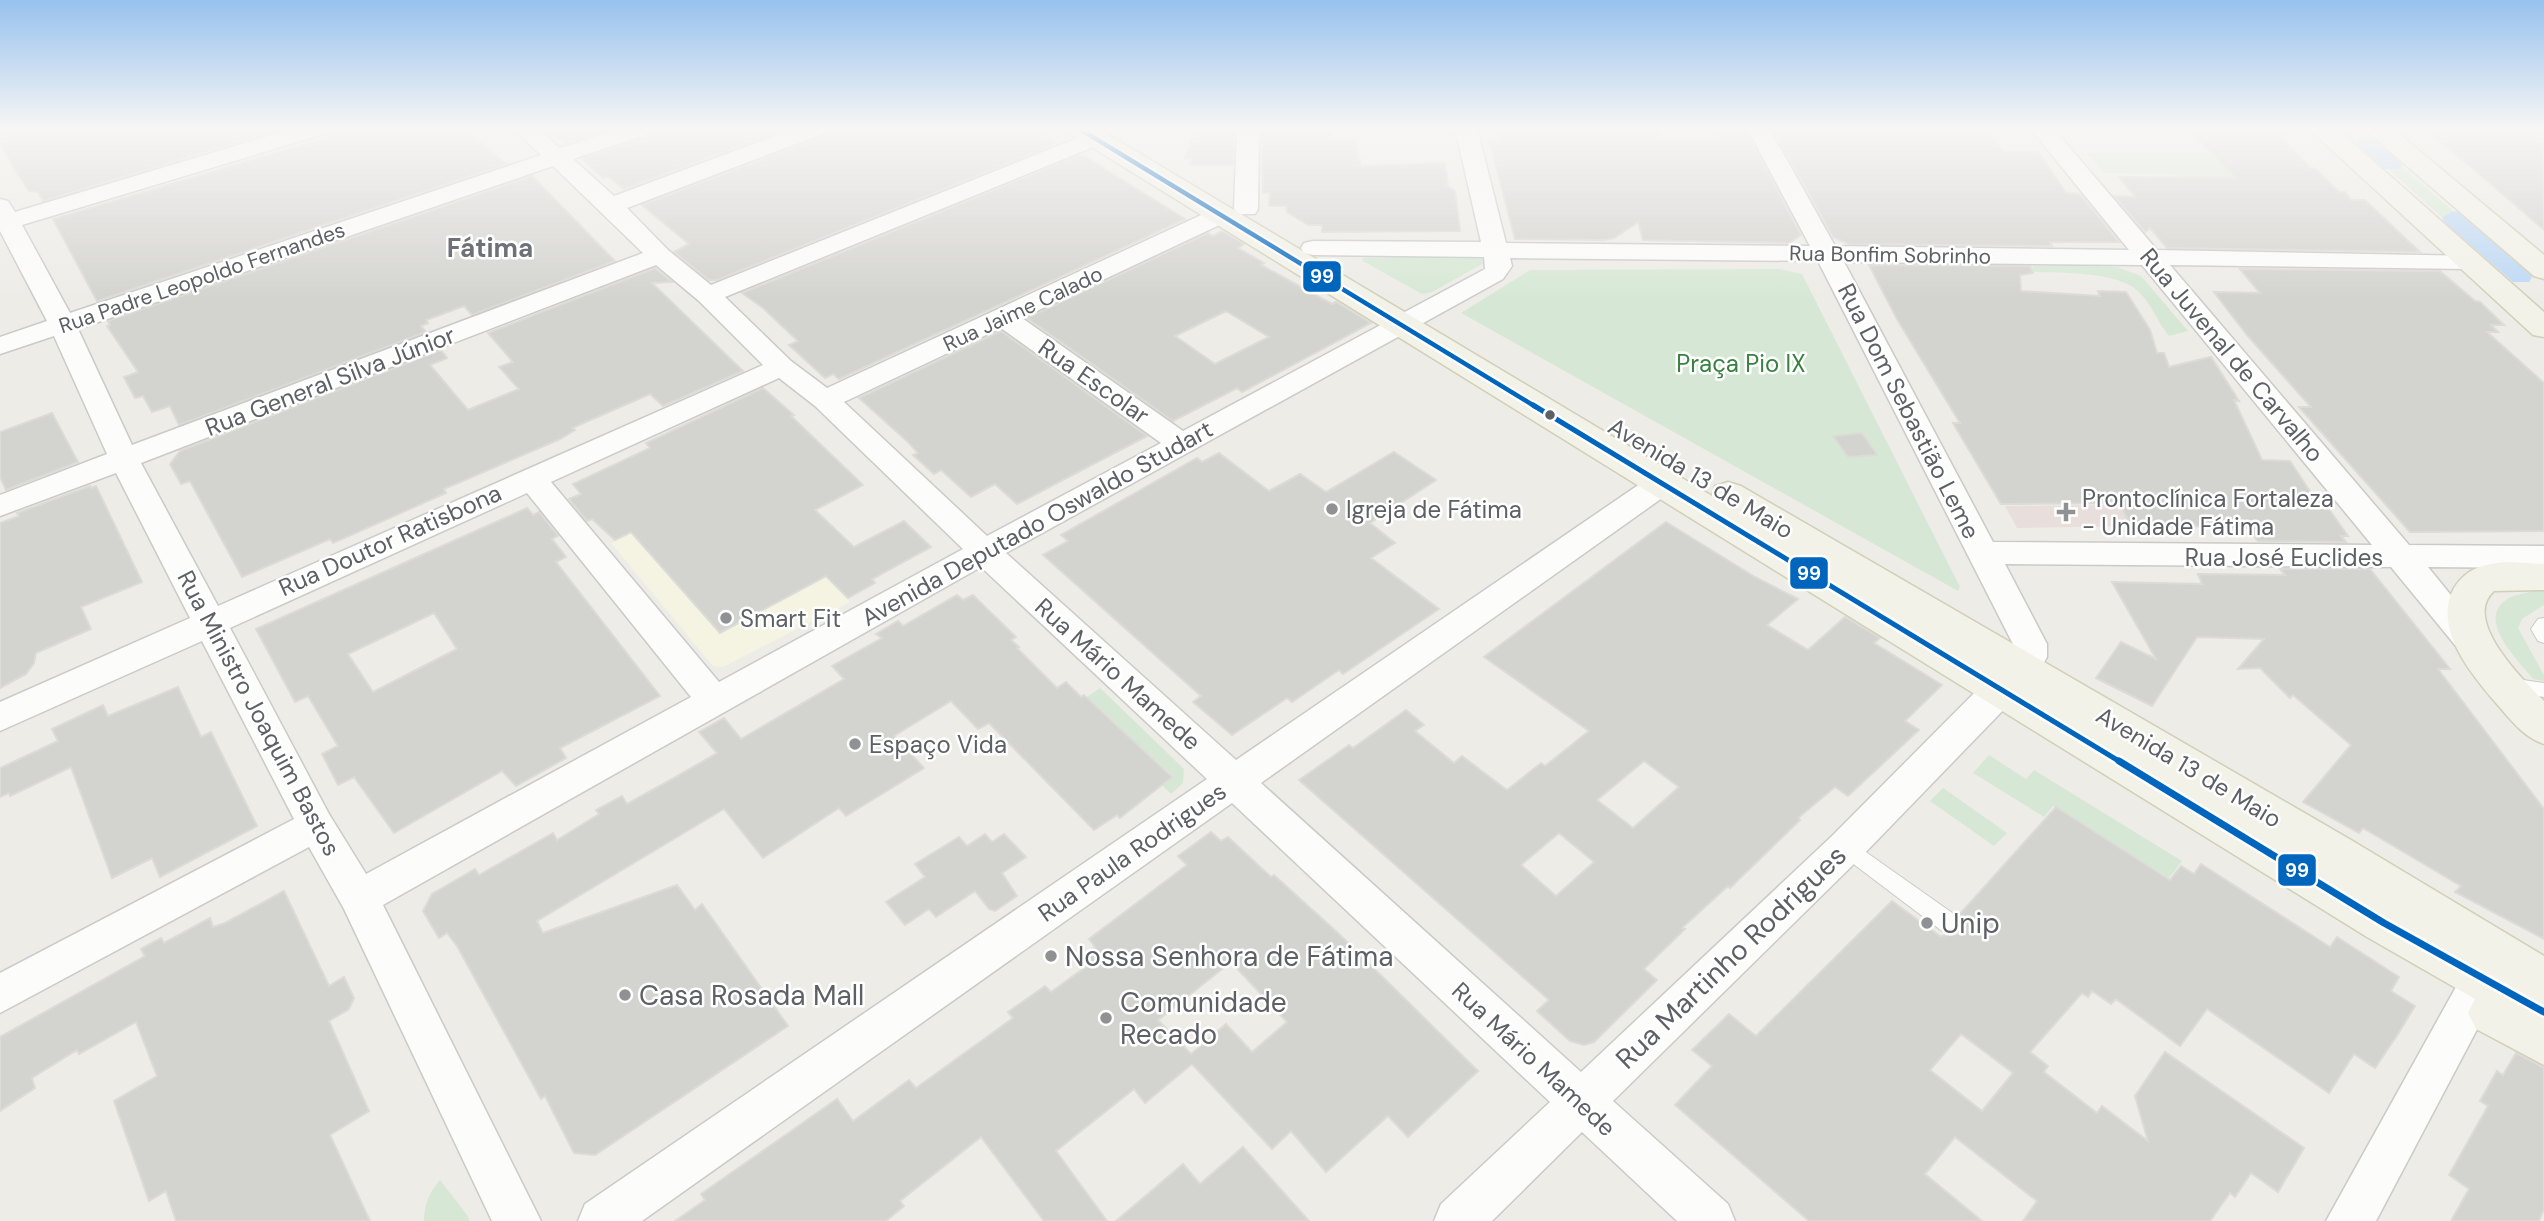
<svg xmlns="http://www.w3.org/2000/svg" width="2544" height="1221" font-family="'DM Sans',sans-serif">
<rect width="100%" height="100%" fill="#edece7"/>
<path fill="#f5f3e2" d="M 734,484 L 850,602 L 723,667 L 713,666 L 611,543 Z"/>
<path fill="#e8dedb" d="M 2120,505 L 2132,526 L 2017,528 L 2005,506 Z"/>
<g fill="#d6e8d5">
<path d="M 2086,153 L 2212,153 L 2249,194 L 2199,199 L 2174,174 L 2104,173 Z"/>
<path d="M 2384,165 L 2400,165 L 2461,218 L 2443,218 Z"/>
<path d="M 1473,255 L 1484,258 L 1484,263 L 1432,292 L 1422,294 L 1363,261 L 1362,258 Z"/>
<path d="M 2073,265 L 2117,267 L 2141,276 L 2188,331 L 2169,336 C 2157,322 2152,304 2138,291 C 2117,271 2060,273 2032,272 L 2033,266 Z"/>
<path d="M 1779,269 L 1802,274 L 1960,587 L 1958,591 L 1461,313 L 1530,270 Z"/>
<path d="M 2538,590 L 2544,590 L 2544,605 L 2522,619 L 2518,628 L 2544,675 L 2544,681 L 2533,679 C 2519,661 2476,621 2506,600 C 2514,594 2528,593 2538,590 Z"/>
<path d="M 1100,688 L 1184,769 L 1183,783 L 1171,794 L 1162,785 L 1173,776 L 1140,746 L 1112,764 L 1094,747 L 1118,725 L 1087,697 Z"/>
<path d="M 1989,755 L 2026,779 L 2034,770 L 2182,861 L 2169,878 L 2053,806 L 2044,817 L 1973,773 Z"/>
<path d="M 1943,788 L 2007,833 L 1994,846 L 1930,801 Z"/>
<path d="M 440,1180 L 467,1215 L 470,1221 L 424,1221 C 424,1204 429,1193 440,1180 Z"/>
</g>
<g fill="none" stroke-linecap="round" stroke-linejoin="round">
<g fill="#bdd8f5" fill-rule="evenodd">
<path d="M 2367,137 L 2374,139 L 2399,161 L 2402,165 L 2399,169 L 2385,169 L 2360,147 L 2357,143 L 2360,139 Z"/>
<path d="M 2453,211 L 2461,213 L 2529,272 L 2532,277 L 2529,282 L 2513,282 L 2445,223 L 2442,218 Z"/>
</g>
</g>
<g fill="#d3d3d0" stroke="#dcdbd6" stroke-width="2" fill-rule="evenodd">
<path d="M 0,128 L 285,128 L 43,201 L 38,192 L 29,191 L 13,167 L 0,142 Z"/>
<path d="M 359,128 L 462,128 L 506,164 L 97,301 L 53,219 Z"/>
<path d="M 548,128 L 612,128 L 565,144 Z"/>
<path d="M 656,128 L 788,128 L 624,189 L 608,176 L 603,178 L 582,159 L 652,135 Z"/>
<path d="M 830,128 L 1031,128 L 1056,144 L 717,280 L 709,280 L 674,252 L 689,244 L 642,205 L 826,135 Z"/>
<path d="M 1197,128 L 1234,128 L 1233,165 L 1191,165 L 1192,158 L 1185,158 Z"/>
<path d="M 1497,128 L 1656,128 L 1660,138 L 1719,138 L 1720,128 L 1745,128 L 1801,235 L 1789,243 L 1643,240 L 1638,222 L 1614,238 L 1605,240 L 1515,239 L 1489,140 L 1500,140 Z"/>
<path d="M 1772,128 L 1985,128 L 2003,151 L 2038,151 L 2066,193 L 2080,194 L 2119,242 L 2050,242 L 2052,246 L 1849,244 L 1833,237 Z"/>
<path d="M 2188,128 L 2267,128 L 2274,135 L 2280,136 L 2310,168 L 2316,169 L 2339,192 L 2345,192 L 2351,200 L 2365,200 L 2420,252 L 2167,248 L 2150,228 L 2145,232 L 2114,196 L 2135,197 L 2119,177 L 2235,178 Z"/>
<path d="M 2424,128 L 2544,128 L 2544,230 L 2485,179 Z"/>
<path d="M 1332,130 L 1332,139 L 1355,139 L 1361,166 L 1445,163 L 1448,186 L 1455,191 L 1460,231 L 1322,232 L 1322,225 L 1308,225 L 1287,212 L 1286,206 L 1269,206 L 1270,193 L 1263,193 L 1262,131 Z"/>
<path d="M 1077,156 L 1084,156 L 1185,219 L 839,379 L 833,374 L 825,378 L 789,345 L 798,341 L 763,308 L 742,293 Z"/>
<path d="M 532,176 L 615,261 L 472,315 L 464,306 L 426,320 L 428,323 L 421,326 L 426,332 L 179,425 L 170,406 L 152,412 L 143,396 L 135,398 L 124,377 L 138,372 L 107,326 L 110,325 L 108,321 Z"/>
<path d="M 1222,231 L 1244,244 L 1238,248 L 1264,263 L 1261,265 L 1332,304 L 1336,302 L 1371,323 L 1242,392 L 1237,388 L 1173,421 L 1027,318 L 1208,233 L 1213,236 ZM 1226,311 L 1269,337 L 1215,364 L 1175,336 Z"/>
<path d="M 1869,265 L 2030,266 L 2033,273 L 2020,275 L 2021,291 L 2100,296 L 2098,291 L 2126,292 L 2150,330 L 2157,353 L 2164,353 L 2169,367 L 2211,357 L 2239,401 L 2234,400 L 2262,460 L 2290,461 L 2315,499 L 2326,505 L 2348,536 L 2341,536 L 2346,542 L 2258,541 L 2247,528 L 2130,524 L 2119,503 L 2001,504 L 1953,423 L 1960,423 L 1897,319 Z"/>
<path d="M 655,268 L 672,282 L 652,283 L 743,371 L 663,406 L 650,394 L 572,428 L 575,430 L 560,439 L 444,489 L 446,493 L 333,543 L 330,539 L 242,577 L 190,481 L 181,484 L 170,464 L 180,451 L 441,350 L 447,358 L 430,365 L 468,410 L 519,389 L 499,367 L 513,362 L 488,333 Z"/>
<path d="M 2240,269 L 2440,271 L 2475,301 L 2480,302 L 2504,325 L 2491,325 L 2498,332 L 2487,332 L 2544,383 L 2544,531 L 2410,532 L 2299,407 L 2311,407 L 2247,335 L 2214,292 L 2260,293 Z"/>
<path d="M 1001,331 L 1147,436 L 1017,504 L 995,484 L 971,497 L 941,470 L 934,474 L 913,455 L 918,453 L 908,442 L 859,398 Z"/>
<path d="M 763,388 L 794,415 L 791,416 L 863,485 L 815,510 L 854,547 L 904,521 L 931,547 L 872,579 L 875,583 L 848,598 L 826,576 L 720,633 L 631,532 L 615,540 L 592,519 L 587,521 L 569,499 L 581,494 L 573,484 L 650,448 L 646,443 Z"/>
<path d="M 52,413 L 78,462 L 6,490 L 0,477 L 0,432 Z"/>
<path d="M 1862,433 L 1877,455 L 1848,457 L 1833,436 Z"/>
<path d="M 1394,452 L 1436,480 L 1370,523 L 1395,543 L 1371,558 L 1439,609 L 1343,674 L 1339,670 L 1292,702 L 1287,698 L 1232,735 L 1193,702 L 1201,696 L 1043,555 L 1068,541 L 1061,535 L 1197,458 L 1202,462 L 1219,453 L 1269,491 L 1300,474 L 1326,492 Z"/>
<path d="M 90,486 L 91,488 L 96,486 L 142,582 L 81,607 L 91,629 L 36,653 L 34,663 L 26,674 L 0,688 L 0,523 L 19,516 L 17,513 Z"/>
<path d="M 527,508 L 533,515 L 539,512 L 558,536 L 552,539 L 566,557 L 556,562 L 660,696 L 560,748 L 566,758 L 516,786 L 502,771 L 394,833 L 354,777 L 338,785 L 322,754 L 338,746 L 308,696 L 295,702 L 256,629 ZM 434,613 L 457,649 L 373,692 L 348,654 Z"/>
<path d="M 1666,522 L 1755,577 L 1798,599 L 1767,625 L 1808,650 L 1845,617 L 1880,638 L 1874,643 L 1942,685 L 1905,721 L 1919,730 L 1848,796 L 1835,787 L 1798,818 L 1800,820 L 1730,888 L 1728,886 L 1682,928 L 1685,929 L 1644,969 L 1657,980 L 1594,1042 L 1584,1045 L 1570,1041 L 1537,1011 L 1549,1000 L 1299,780 L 1349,745 L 1353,748 L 1406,710 L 1424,725 L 1415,731 L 1454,763 L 1462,756 L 1507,790 L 1541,763 L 1545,766 L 1589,731 L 1484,657 ZM 1644,761 L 1679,787 L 1633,828 L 1597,800 ZM 1559,833 L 1594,862 L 1556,896 L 1521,865 Z"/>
<path d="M 2280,569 L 2370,569 L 2450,669 L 2438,669 L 2544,809 L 2544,939 L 2455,892 L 2461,886 L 2363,828 L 2359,833 L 2303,802 L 2351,745 L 2293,695 L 2290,698 L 2260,668 L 2238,669 L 2264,639 L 2197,637 L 2152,706 L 2096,678 L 2121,642 L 2156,659 L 2112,582 L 2202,584 L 2198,574 L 2285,575 Z"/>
<path d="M 957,595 L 963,600 L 973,595 L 1016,637 L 1011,640 L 1019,647 L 1017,648 L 1057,688 L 1066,682 L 1081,697 L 1084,695 L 1172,777 L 1120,818 L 1117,815 L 1094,830 L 989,723 L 978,729 L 951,701 L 894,736 L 924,768 L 846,816 L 839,808 L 763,858 L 724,809 L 537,921 L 543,933 L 677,885 L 695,910 L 702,904 L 788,1026 L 595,1155 L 574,1153 L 545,1096 L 541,1099 L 457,946 L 447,933 L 439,938 L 423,911 L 432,894 L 475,869 L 479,875 L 553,833 L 557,840 L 599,814 L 596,810 L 622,796 L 627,804 L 674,778 L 717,753 L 699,732 L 724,718 L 741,739 L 844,679 L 832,666 L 882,638 L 876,634 L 898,621 L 903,626 Z"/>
<path d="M 178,687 L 201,737 L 211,732 L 257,826 L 160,877 L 152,858 L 112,878 L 71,767 L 10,796 L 9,793 L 0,797 L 0,768 L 58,741 L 52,729 L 103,705 L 108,716 Z"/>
<path d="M 2056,807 L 2170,880 L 2181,866 L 2194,874 L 2201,864 L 2330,947 L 2337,937 L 2399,977 L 2391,991 L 2415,1006 L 2398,1034 L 2375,1068 L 2354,1054 L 2329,1093 L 2207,1009 L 2180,1046 L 2116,999 L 2111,1004 L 2092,991 L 2088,997 L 2082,993 L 2030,1052 L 2048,1066 L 2044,1072 L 2097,1113 L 2102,1106 L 2148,1141 L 2135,1096 L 2165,1052 L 2304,1148 L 2278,1192 L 2251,1173 L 2235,1197 L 2230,1193 L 2210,1221 L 2023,1221 L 2037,1201 L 1955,1137 L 1925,1174 L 1982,1221 L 1809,1221 L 1675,1105 L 1712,1066 L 1692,1050 L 1729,1014 L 1756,1036 L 1892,901 L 1940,936 L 1959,934 L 1963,925 L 1959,915 ZM 1961,1034 L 2013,1073 L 1982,1111 L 1930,1070 Z"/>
<path d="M 1211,832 L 1221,841 L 1228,837 L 1271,877 L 1274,875 L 1338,933 L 1478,1071 L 1408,1137 L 1388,1116 L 1326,1172 L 1291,1131 L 1272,1149 L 1192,1064 L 1145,1103 L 1134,1089 L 1056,1151 L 1107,1221 L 1044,1221 L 981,1137 L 900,1201 L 904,1206 L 886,1221 L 675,1221 L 705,1200 L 701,1194 L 837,1099 L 853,1121 L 909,1080 L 916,1088 L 1013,1018 L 1008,1012 L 1045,986 L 1051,992 L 1091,963 L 1084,955 L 1095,947 L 1089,939 L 1187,865 L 1178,856 ZM 1231,962 L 1287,1022 L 1252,1052 L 1226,1024 L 1191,1054 L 1158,1020 Z"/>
<path d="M 985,834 L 992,842 L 1004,834 L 1026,857 L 1002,873 L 1017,896 L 995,911 L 989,909 L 975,891 L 936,917 L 929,909 L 905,925 L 886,902 L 925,877 L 915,864 L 959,837 L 967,846 Z"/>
<path d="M 284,891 L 329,986 L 344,977 L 354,998 L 349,1009 L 329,1021 L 369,1111 L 330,1135 L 370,1221 L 176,1221 L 166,1191 L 149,1201 L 114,1101 L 157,1076 L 136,1022 L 79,1054 L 77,1050 L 32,1078 L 35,1088 L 0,1111 L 0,1037 L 145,956 L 141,949 L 161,938 L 164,943 L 210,918 L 213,927 L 225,923 Z"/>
<path d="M 2516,1053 L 2544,1068 L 2544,1209 L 2539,1221 L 2451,1221 L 2469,1189 L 2449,1175 L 2488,1106 L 2480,1101 L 2497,1071 L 2503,1075 Z"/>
<path d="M 1243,1147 L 1309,1221 L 1116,1221 L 1183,1164 L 1200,1184 Z"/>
</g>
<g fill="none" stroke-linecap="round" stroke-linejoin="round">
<defs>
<g id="service">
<path d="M 2544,618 L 2544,643 L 2538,641 L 2531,629 L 2538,619 Z"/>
<path d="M 2510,678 L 2544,683 L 2544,697 L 2503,690 L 2501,685 L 2503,680 Z"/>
<path d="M 1846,838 L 1958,917 L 1961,924 L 1958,931 L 1950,933 L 1942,931 L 1839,853 L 1836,847 L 1839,841 Z"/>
</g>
<g id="minor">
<path d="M 295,128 L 330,128 L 327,133 L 22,225 L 70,313 L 541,155 L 513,128 L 537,128 L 560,148 L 621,128 L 654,128 L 651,133 L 573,159 L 614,196 L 796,128 L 828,128 L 825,133 L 627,208 L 668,250 L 711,285 L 1095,131 L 1106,138 L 1103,143 L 725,297 L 791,361 L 827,388 L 1212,210 L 1230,210 L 1233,215 L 1230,220 L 1022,318 L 1183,431 L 1485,269 L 1484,257 L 1313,255 L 1304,253 L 1301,248 L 1304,243 L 1313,241 L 1481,242 L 1455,128 L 1477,128 L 1506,243 L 1810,246 L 1747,128 L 1769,128 L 1835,246 L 2129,250 L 2030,128 L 2053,128 L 2157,250 L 2476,256 L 2480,261 L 2476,266 L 2467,269 L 2170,265 L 2409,545 L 2544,546 L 2544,568 L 2428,567 L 2493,647 L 2488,656 L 2476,660 L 2464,656 L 2391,567 L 2005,564 L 2047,644 L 2047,657 L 2042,666 L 2013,700 L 1860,858 L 1613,1101 L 1728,1204 L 1735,1221 L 1677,1221 L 1582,1132 L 1492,1221 L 1434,1221 L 1441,1204 L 1550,1102 L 1232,803 L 642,1221 L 578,1221 L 585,1204 L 1207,779 L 981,567 L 383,905 L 541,1221 L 492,1221 L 344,909 L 309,847 L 0,1013 L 0,973 L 294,819 L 202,641 L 0,731 L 0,702 L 190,618 L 116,473 L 0,516 L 0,495 L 107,454 L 54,336 L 0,354 L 0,337 L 47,321 L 0,231 L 0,199 L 8,201 L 15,212 ZM 553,166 L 643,253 L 132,445 L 78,329 ZM 1510,258 L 1818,261 L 2013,644 L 2013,654 L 1832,836 L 1581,1072 L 1261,783 L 1672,491 L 1676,484 L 1672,477 L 1661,474 L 1650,477 L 1236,760 L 1006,553 L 1503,279 L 1512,266 ZM 1844,262 L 2142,265 L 2372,545 L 1993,542 ZM 656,265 L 699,301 L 763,365 L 218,606 L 141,463 ZM 1001,328 L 1161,443 L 987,536 L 844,402 ZM 779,378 L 815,406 L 963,549 L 719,682 L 551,482 ZM 527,493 L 691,697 L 366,874 L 329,814 L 230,628 Z"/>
<path d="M 1237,128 L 1259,128 L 1258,209 L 1255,214 L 1237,214 L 1234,209 Z"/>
<path d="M 2471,982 L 2486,987 L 2492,1001 L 2376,1221 L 2326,1221 L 2456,987 Z"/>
</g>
<g id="primary">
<path d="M 1065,128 L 1097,128 L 1712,496 L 1715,486 L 1728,482 L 1741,486 L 2351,840 L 2544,956 L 2544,1065 L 2476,1029 L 2468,1013 L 2475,999 L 2367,937 L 1069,133 Z"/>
<path d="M 2308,128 L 2336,128 L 2544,312 L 2544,337 L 2533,335 Z"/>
<path d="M 2363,128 L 2392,128 L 2544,255 L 2544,279 L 2534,276 Z"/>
<path d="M 2510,562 L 2544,564 L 2544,590 L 2494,591 C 2461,620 2524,681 2544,701 L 2544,744 C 2523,737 2510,719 2496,703 C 2471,674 2432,627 2454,588 C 2467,567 2487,563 2510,562 Z"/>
</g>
</defs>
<use href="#service" stroke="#cacac9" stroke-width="2"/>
<use href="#minor" stroke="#cacac9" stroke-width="3"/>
<use href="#primary" stroke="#d3ceb7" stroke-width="3"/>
<use href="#service" fill="#fcfcfb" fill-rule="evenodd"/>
<use href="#minor" fill="#fcfcfb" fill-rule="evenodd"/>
<use href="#primary" fill="#f2f2e9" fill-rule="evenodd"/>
<defs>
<path id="bus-1-far2" d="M 1078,128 L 1536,407"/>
<path id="bus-1-far1" d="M 1533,405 L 2122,763"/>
<path id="bus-1" d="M 2119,761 L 2384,923 L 2544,1012"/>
</defs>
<use href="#bus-1-far2" stroke="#fff" stroke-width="9"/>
<use href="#bus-1-far1" stroke="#fff" stroke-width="10"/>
<use href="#bus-1" stroke="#fff" stroke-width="12"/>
<use href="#bus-1-far2" stroke="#0065bd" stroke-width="4.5"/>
<use href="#bus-1-far1" stroke="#0065bd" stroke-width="5"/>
<use href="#bus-1" stroke="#0065bd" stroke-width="7"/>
</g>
<linearGradient id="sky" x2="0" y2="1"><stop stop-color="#97c2ed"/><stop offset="0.43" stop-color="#f7f6f4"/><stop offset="1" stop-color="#f7f6f4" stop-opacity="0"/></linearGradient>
<rect width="2544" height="299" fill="url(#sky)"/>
<circle fill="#5d6065" stroke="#fff" stroke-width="2.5" cx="1550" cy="415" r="6"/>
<g fill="#8f9192" stroke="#fff" stroke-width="2.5">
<circle cx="1332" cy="509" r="7"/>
<path d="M2062.5 501.5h7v7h7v7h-7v7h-7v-7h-7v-7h7z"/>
<circle cx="726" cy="618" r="7"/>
<circle cx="855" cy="744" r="7"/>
<circle cx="1927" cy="923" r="7"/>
<circle cx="1051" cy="956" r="7"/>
<circle cx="625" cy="995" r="7"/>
<circle cx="1106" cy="1018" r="7"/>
</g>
<g text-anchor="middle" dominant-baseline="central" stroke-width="5" stroke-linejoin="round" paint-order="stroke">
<g font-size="21" fill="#5d6065" stroke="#fff">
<text transform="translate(1890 255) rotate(1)">Rua Bonfim Sobrinho</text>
<text transform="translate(202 278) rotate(-19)">Rua Padre Leopoldo Fernandes</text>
<text transform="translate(1023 309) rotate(-25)">Rua Jaime Calado</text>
</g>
<g font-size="24" fill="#5d6065" stroke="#fff">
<text transform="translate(2232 355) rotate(50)">Rua Juvenal de Carvalho</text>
<text transform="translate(330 381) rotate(-21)">Rua General Silva Júnior</text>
<text transform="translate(1094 381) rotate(35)">Rua Escolar</text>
<text transform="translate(1909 411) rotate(63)">Rua Dom Sebastião Leme</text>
<text transform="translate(1701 478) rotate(31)">Avenida 13 de Maio</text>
<text transform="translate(1037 523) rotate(-29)">Avenida Deputado Oswaldo Studart</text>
<text transform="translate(390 540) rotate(-24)">Rua Doutor Ratisbona</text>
<text x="2284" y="557">Rua José Euclides</text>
<text transform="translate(1118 674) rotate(42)">Rua Mário Mamede</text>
<text transform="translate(259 713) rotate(62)">Rua Ministro Joaquim Bastos</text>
<text transform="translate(2189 767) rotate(31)">Avenida 13 de Maio</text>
<text transform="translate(1132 852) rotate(-35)">Rua Paula Rodrigues</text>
<text transform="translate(1534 1059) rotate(43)">Rua Mário Mamede</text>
</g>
<g font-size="24" fill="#388141" stroke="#fff">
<text x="1741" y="363">Praça Pio IX</text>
</g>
<g font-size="24" fill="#5d6065" stroke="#fff" text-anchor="start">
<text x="2082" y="498">Prontoclínica Fortaleza<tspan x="2082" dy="28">- Unidade Fátima</tspan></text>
<text x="1346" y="509">Igreja de Fátima</text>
<text x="740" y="618">Smart Fit</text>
<text x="869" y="744">Espaço Vida</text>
</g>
<g font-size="26" font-weight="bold" fill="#6e7277" stroke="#fff">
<text x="490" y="248">Fátima</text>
</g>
<g font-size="28" fill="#5d6065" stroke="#fff" text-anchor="start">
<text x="1941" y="923">Unip</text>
<text x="1065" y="956">Nossa Senhora de Fátima</text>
<text x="639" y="995">Casa Rosada Mall</text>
<text x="1120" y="1002">Comunidade<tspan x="1120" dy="32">Recado</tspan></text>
</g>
<g font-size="28" fill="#5d6065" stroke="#fff">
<text transform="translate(1731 957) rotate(-44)">Rua Martinho Rodrigues</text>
</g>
</g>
<g stroke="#fff" stroke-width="2.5">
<rect x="1302" y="260" width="40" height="33" rx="7" fill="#0065bd"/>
<rect x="1789" y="556" width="40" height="34" rx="7" fill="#0065bd"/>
<rect x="2277" y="853" width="40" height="34" rx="7" fill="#0065bd"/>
</g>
<g font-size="19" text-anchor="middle" font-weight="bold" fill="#fff">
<text x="1322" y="283">99</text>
<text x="1809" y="580">99</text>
<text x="2297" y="877">99</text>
</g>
</svg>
